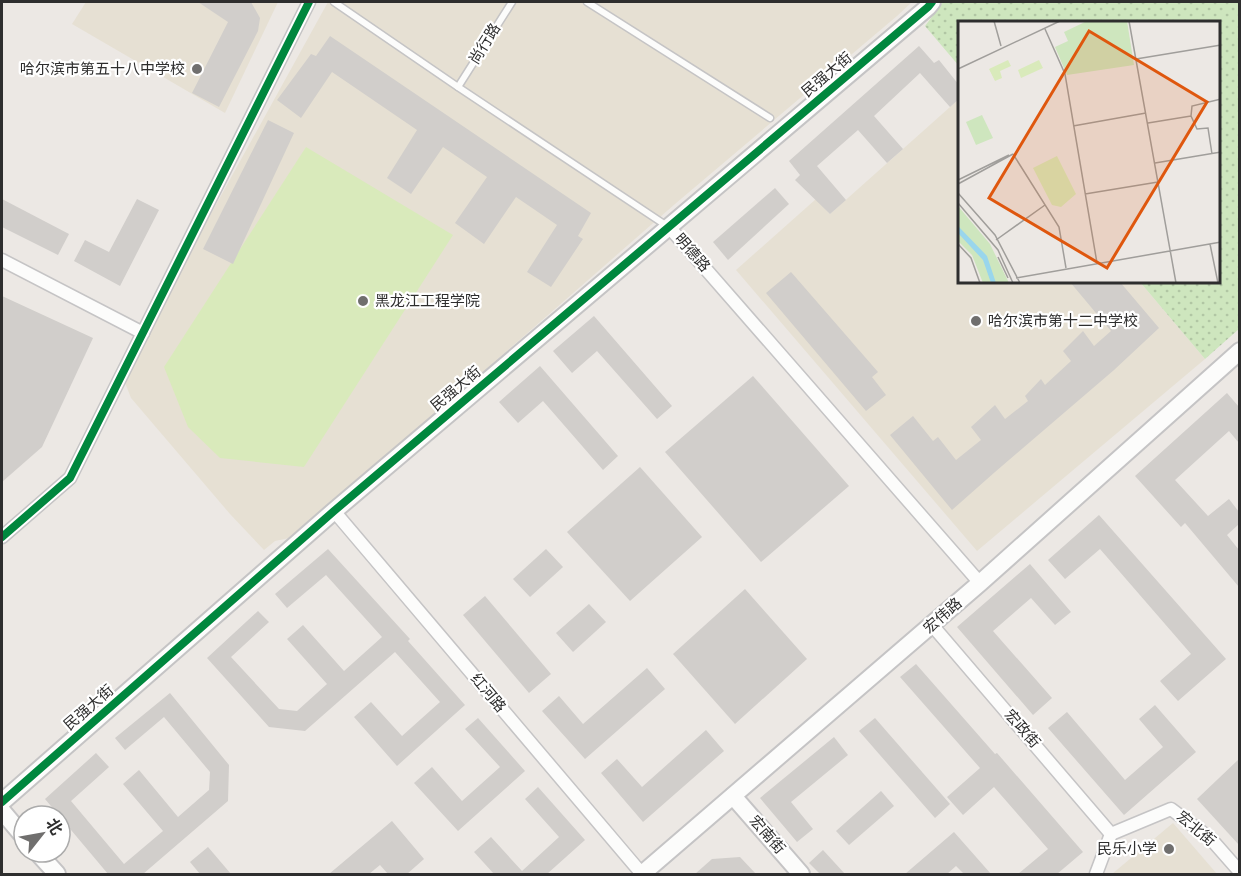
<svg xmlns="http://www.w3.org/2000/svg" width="1241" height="876" font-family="'Source Sans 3','Noto Sans SC',sans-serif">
<defs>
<pattern id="park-dots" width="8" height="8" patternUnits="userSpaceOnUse" patternTransform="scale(1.5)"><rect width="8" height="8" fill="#cee6be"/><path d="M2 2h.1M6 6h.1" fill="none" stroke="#b1c6a4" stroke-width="1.8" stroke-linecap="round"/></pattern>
</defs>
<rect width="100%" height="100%" fill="#ece8e4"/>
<g fill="#e6e0d3">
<path d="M 86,2 L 278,2 L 225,113 L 72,24 Z"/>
<path d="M 328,2 L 912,2 L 897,16 L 675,204 L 294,537 L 275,541 L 264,550 L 230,514 L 131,398 L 122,375 Z"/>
<path d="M 959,99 L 959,282 L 1140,282 L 1205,359 L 977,551 L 736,270 L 816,199 L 830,214 Z"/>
<path d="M 1173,823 L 1217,874 L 1112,874 Z"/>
</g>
<path fill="url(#park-dots)" d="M 943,2 L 1239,2 L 1239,329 L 1205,359 L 1140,282 L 1218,282 L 1218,22 L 959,22 L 959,66 L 925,26 Z"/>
<path fill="#d9eabb" d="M 306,147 L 453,235 L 304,467 L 220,458 L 188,427 L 164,367 Z"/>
<g fill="#d1cecb">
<path d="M 198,2 L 251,2 L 260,18 L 258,31 L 219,107 L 192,93 L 228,22 Z"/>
<path d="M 330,36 L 591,213 L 578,236 L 583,239 L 551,287 L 527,272 L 557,225 L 516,197 L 484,244 L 455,223 L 487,177 L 443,147 L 411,194 L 387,178 L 417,130 L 332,72 L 301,118 L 277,100 L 311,54 L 316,56 Z"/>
<path d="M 919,46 L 934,63 L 939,60 L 959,85 L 959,99 L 950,107 L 920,73 L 874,116 L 903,149 L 887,163 L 858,130 L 817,166 L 846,200 L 830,214 L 795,180 L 800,175 L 789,161 Z"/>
<path d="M 268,120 L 294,133 L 233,264 L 203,249 Z"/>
<path d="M 775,188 L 789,204 L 728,260 L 713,242 Z"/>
<path d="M 2,199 L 69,234 L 58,255 L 2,227 Z"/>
<path d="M 137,199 L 159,210 L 120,286 L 74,261 L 85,240 L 109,252 Z"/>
<path d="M 791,272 L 878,372 L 872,377 L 886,395 L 866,411 L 766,293 Z"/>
<path d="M 1070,282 L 1120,282 L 1159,328 L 1114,370 L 995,472 L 952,510 L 890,435 L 913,416 L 933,441 L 938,437 L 956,460 L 981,440 L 971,427 L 995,405 L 1005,419 L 1028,401 L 1025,396 L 1041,379 L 1045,385 L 1071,361 L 1063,351 L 1083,331 L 1094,346 L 1111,331 Z"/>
<path d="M 2,296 L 93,338 L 42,447 L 2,482 Z"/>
<path d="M 594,316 L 672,406 L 657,419 L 597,351 L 572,373 L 553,351 Z"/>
<path d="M 540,366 L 618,456 L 603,470 L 543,401 L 518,423 L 499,402 Z"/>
<path d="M 753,376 L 849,486 L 761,562 L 665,452 Z"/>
<path d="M 1227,393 L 1239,407 L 1239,443 L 1229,431 L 1175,480 L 1208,516 L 1229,499 L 1239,512 L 1239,524 L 1227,535 L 1239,550 L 1239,587 L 1185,523 L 1181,527 L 1135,476 Z"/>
<path d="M 640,467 L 702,537 L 630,601 L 567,532 Z"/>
<path d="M 1099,515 L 1226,659 L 1178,701 L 1160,681 L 1191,654 L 1100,549 L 1065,579 L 1048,560 Z"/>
<path d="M 328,549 L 410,639 L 408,641 L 465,705 L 397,766 L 354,717 L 371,702 L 402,736 L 440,702 L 395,652 L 305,731 L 269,727 L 207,658 L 258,611 L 269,622 L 231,657 L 279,709 L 297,711 L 327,684 L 287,639 L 303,625 L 344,671 L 382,637 L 326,575 L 287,608 L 275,594 Z"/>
<path d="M 546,549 L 563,567 L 530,597 L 513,579 Z"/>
<path d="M 1030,564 L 1071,612 L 1055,625 L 1031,598 L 993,631 L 1052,698 L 1033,715 L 957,627 Z"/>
<path d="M 745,589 L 807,659 L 735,724 L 673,654 Z"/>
<path d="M 485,596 L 551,674 L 529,693 L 463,615 Z"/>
<path d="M 589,604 L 606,622 L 573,652 L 556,633 Z"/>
<path d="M 916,664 L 995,754 L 997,753 L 1083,852 L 1057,874 L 1018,874 L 1048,849 L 994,787 L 963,815 L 947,797 L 980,768 L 900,677 Z"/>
<path d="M 647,668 L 665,689 L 585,759 L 542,711 L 559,696 L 583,724 Z"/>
<path d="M 170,693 L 229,765 L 228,801 L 143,874 L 108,874 L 45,799 L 96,753 L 109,767 L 71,801 L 124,864 L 163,831 L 123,784 L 139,770 L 178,817 L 209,790 L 210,772 L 164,717 L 125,750 L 115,738 Z"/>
<path d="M 1155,705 L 1196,752 L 1124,815 L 1048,728 L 1067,712 L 1125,780 L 1163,747 L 1139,719 Z"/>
<path d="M 478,718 L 525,771 L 458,831 L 414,783 L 432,767 L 462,801 L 500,767 L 465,729 Z"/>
<path d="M 875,718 L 950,804 L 935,818 L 859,731 Z"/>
<path d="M 706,730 L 724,751 L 643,822 L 601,773 L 617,759 L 642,787 Z"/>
<path d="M 834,737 L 848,755 L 791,802 L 813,829 L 797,842 L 760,798 Z"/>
<path d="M 1239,759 L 1239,845 L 1197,799 Z"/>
<path d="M 538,787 L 585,840 L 547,874 L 494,874 L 474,852 L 491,837 L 522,871 L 559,837 L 525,799 Z"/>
<path d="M 881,791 L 894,806 L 849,845 L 836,831 Z"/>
<path d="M 392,821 L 424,859 L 407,874 L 388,874 L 380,865 L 369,874 L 329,874 Z"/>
<path d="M 954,832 L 991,874 L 964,874 L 956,866 L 947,874 L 905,874 Z"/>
<path d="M 208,847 L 231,874 L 200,874 L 190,862 Z"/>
<path d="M 823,850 L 845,874 L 820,874 L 809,863 Z"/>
<path d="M 740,857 L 756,874 L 695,874 L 712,859 Z"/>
</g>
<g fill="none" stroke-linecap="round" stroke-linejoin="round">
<defs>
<g id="lane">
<path d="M 334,2 L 458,87 L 667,226"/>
<path d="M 587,2 L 770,118"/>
<path d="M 458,87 L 512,2"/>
</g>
<g id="street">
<path d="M 669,227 L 980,583"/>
<path d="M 2,260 L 143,333"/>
<path d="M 334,511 L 642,874"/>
<path d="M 2,537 L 70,478 L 309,2"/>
<path d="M 932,625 L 1111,834"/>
<path d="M 1111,834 L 1171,809 L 1211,839 L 1240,872"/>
<path d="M 1096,874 L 1111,834"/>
</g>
<g id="secondary">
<path d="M 733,796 L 801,874"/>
<path d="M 2,802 L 334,511 L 928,7 L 932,2"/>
<path d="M 2,811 L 24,837"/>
<path d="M 37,852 L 57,874"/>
<path d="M 642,874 L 980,583 L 1240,351"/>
</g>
</defs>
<use href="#lane" stroke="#c5c4c5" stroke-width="9"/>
<use href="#street" stroke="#c5c4c5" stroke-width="15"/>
<use href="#secondary" stroke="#c5c4c5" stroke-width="20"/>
<use href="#lane" stroke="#fcfcfb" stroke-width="6"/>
<use href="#street" stroke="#fcfcfb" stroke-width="12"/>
<use href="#secondary" stroke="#fcfcfb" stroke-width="16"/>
<defs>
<g id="cycleway">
<path d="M 2,537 L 70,478 L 309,2"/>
<path d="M 2,802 L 334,511 L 928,7 L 932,2"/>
</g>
</defs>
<use href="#cycleway" stroke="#fff" stroke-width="11"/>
<use href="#cycleway" stroke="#00873e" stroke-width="8"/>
</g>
<g fill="#706f6e" stroke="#fff" stroke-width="2">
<circle cx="197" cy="69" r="6"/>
<circle cx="363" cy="301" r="6"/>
<circle cx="976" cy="321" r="6"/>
<circle cx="1169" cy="849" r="6"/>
</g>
<g text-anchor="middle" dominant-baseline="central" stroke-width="4.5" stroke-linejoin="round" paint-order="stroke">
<g font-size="15" fill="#2e2e2e" stroke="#fff">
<text transform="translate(485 44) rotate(-58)">尚行路</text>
<text transform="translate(827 75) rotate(-40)">民强大街</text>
<text transform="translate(692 253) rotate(49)">明德路</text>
<text transform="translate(456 389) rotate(-40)">民强大街</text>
<text transform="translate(943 616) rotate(-41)">宏伟路</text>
<text transform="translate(488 693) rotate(50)">红河路</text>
<text transform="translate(89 708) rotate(-41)">民强大街</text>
<text transform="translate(1022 729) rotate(49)">宏政街</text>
<text transform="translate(1196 829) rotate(40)">宏北街</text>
<text transform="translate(767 835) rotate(49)">宏南街</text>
</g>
<g font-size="15" fill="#2e2e2e" stroke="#fff" text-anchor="end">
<text x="185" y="69">哈尔滨市第五十八中学校</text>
<text x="375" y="301" text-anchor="start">黑龙江工程学院</text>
<text x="988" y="321" text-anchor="start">哈尔滨市第十二中学校</text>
<text x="1157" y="849">民乐小学</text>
</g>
</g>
<g transform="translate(958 21)">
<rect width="262" height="262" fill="#ece8e4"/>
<path d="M 129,0 L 169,0 L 176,44 L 109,54 L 97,26 L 110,20 L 106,11 ZM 24,94 L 35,117 L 18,124 L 8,101 ZM 0,185 L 32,223 L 51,262 L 25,262 L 14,234 L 0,220 Z" fill="#cee6be"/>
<path d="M 50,39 L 53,45 L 42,50 L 44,57 L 37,60 L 31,48 ZM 81,39 L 85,47 L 63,57 L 60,49 ZM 99,135 L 118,173 L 103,186 L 94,184 L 75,147 Z" fill="#d9eabb"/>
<path d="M 0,205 L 29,235 L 38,262 L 33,262 L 25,239 L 0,212 Z" fill="#99d6ec"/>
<path fill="none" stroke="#a09e9b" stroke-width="1.5" d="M 36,0 L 43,25M 171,0 L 218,262M 87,8 L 107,53 L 139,242M 178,38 L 263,24M 0,48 L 102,0M 233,95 L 239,108 L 250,107 L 254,133M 233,95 L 234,85 L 263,78M 190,102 L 233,95M 115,105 L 188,92M 55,133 L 101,206 L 108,247M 197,142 L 263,131M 0,159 L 51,134M 0,163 L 55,133M 0,172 L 37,214 L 62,262M 127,173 L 200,161M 0,182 L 40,229 L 55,262M 38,219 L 87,184M 0,223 L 13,237 L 22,262M 252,223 L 260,262M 40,236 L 50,257M 58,257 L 263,221"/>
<path fill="#df570e" fill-opacity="0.15" stroke="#df570e" stroke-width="3" d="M 131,10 L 249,81 L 149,247 L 31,177 Z"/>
<rect width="262" height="262" fill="none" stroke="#2e2e2e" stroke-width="3"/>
</g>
<rect width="1241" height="876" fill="none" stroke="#2e2e2e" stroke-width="6"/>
<g transform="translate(42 834) rotate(59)"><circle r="28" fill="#ffffff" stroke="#ababab" stroke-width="1.5"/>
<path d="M0-4.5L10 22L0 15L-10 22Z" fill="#706f6e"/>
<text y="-9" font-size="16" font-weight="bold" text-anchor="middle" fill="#2e2e2e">北</text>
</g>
</svg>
